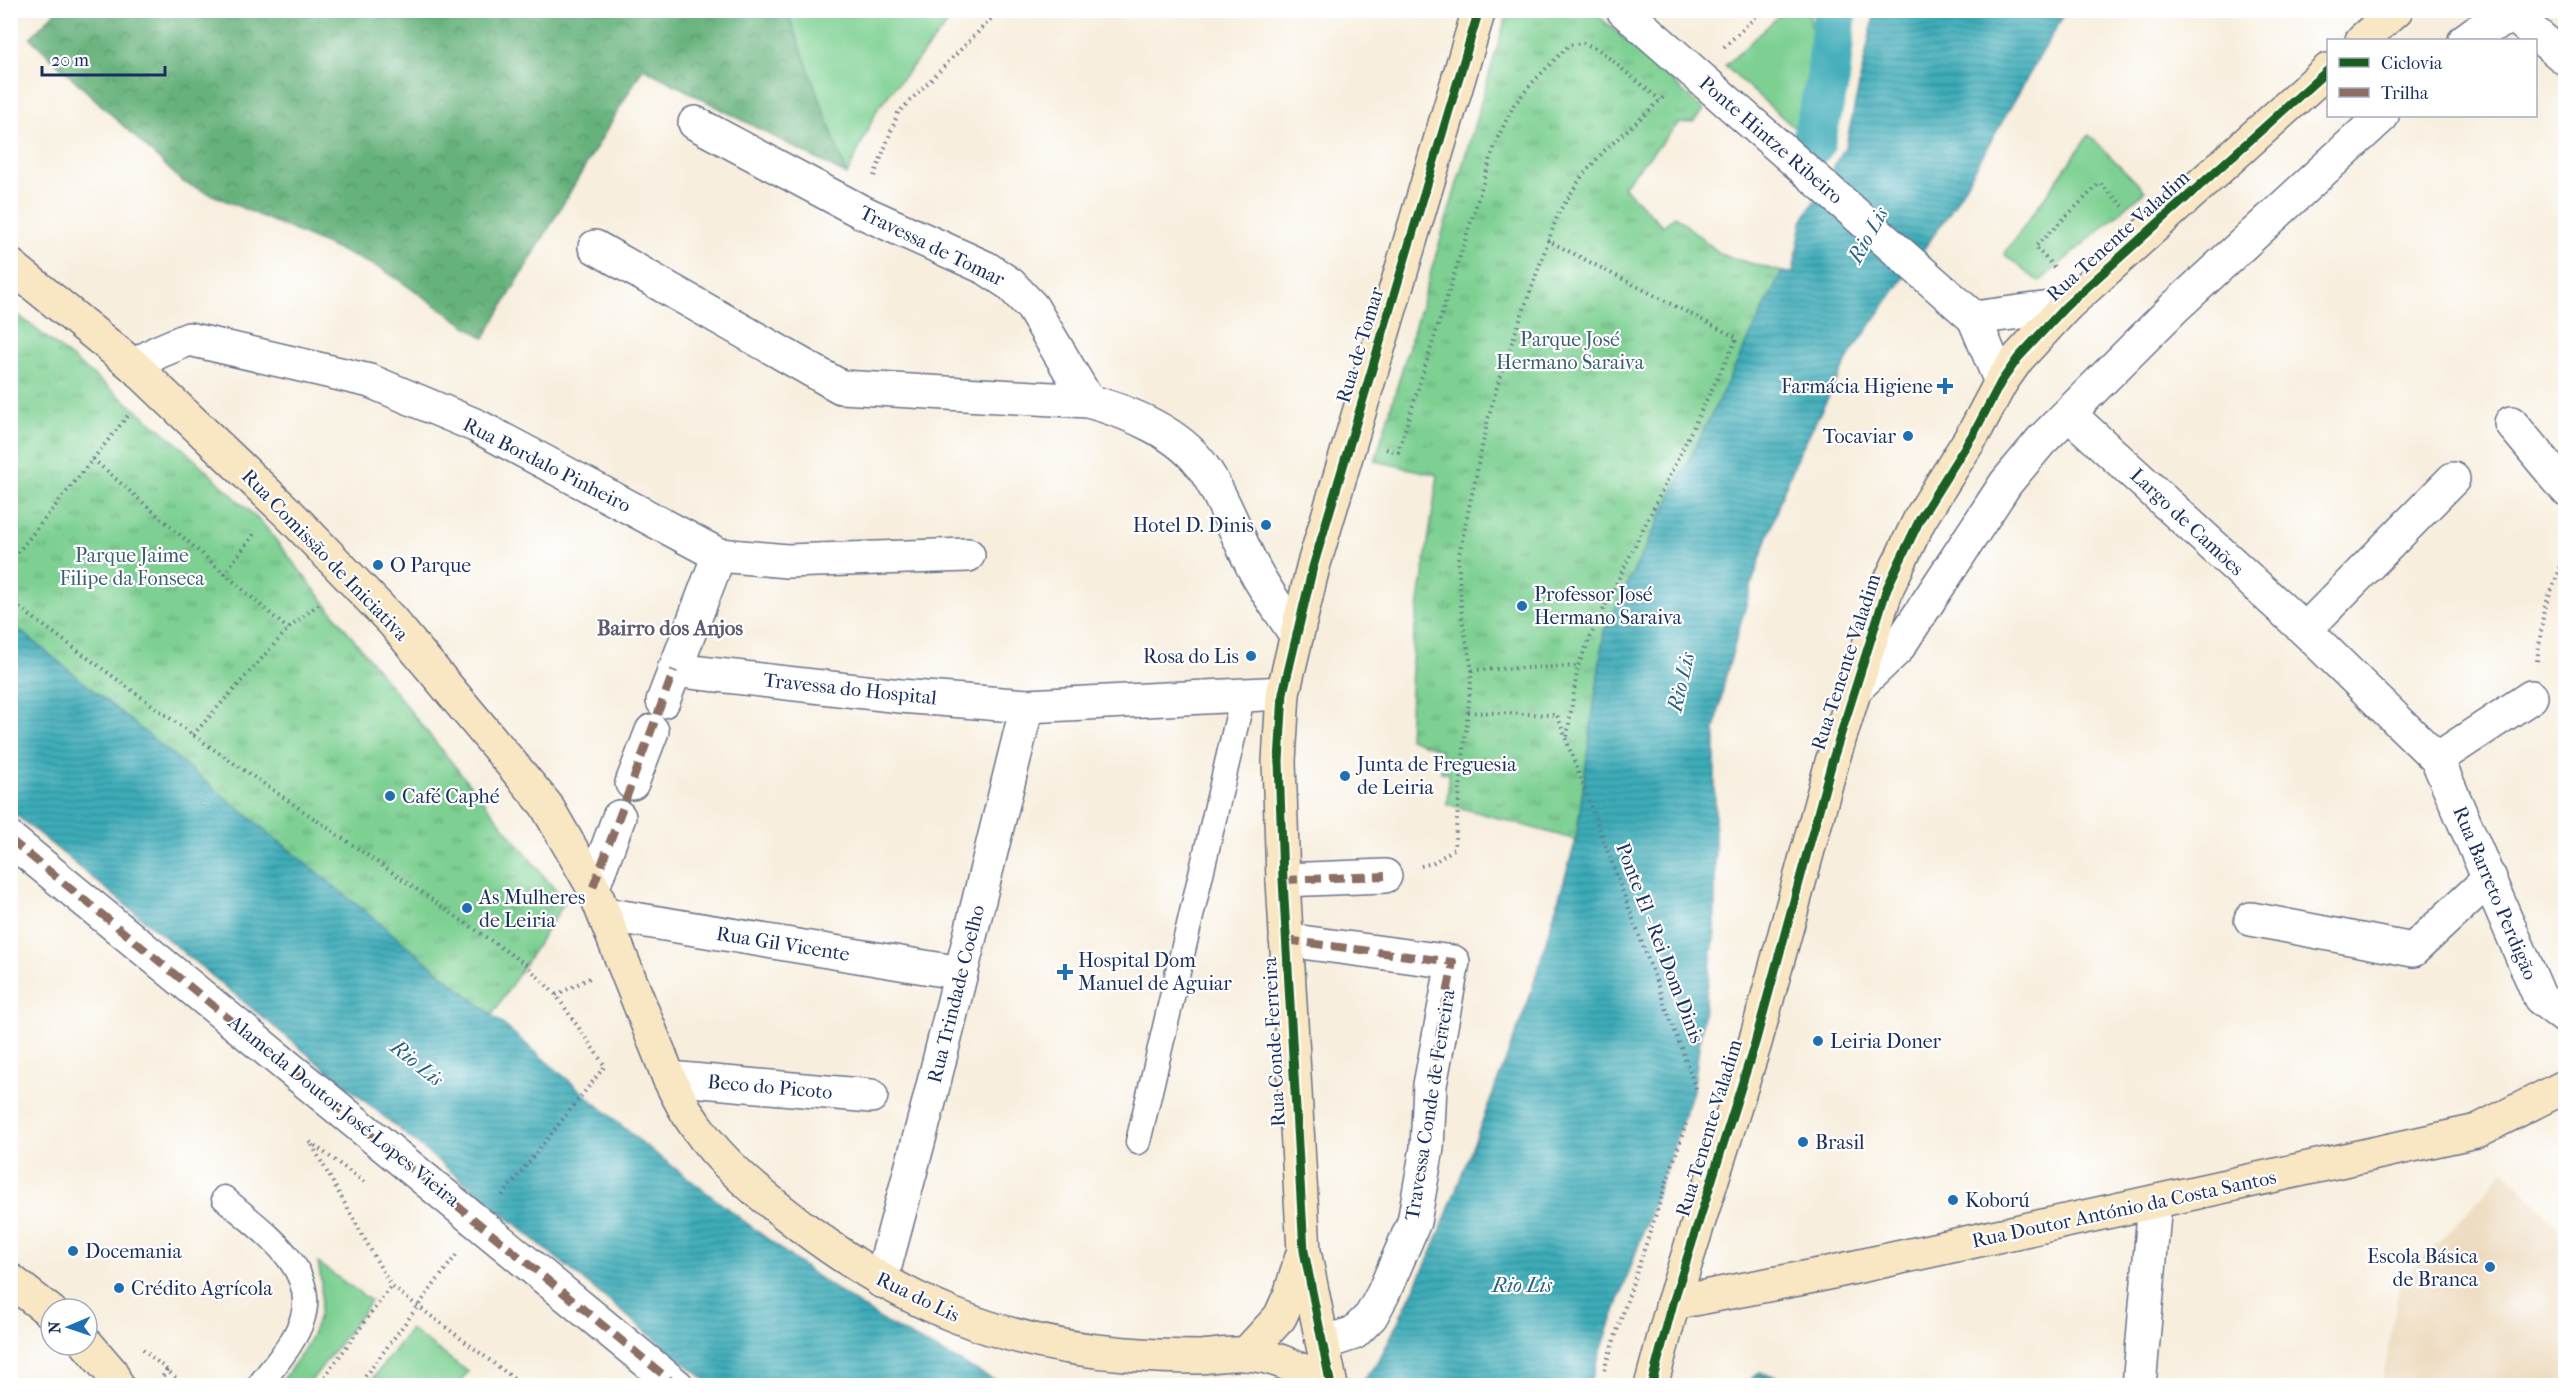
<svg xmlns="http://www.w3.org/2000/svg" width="2576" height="1396" font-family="'IM FELL French Canon',serif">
<defs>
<pattern id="forest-crowns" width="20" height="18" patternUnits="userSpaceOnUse" patternTransform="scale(1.5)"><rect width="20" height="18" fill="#66b27c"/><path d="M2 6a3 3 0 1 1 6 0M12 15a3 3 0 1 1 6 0" fill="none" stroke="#539169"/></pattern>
<pattern id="park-tufts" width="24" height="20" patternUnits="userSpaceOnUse" patternTransform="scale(1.5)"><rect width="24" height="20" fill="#7dd092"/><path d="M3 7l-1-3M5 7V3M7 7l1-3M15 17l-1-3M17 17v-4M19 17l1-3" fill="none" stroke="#66a97a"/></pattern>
<pattern id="water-rules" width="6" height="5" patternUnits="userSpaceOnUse" patternTransform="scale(1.5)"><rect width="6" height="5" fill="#3cacb8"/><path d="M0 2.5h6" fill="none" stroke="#328c99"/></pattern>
</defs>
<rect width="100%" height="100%" fill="#fff"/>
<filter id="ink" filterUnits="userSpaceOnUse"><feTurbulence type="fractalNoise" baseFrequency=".0167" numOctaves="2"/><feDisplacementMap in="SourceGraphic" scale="12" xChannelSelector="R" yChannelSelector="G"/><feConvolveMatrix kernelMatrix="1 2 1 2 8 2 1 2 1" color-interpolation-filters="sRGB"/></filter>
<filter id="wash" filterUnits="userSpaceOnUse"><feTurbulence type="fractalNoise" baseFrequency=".008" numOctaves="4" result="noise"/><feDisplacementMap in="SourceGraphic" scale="24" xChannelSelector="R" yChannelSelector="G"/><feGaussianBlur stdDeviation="1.35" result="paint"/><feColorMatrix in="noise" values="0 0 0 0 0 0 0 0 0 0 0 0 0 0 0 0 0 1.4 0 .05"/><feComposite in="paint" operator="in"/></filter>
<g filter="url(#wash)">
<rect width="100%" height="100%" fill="#f7eedd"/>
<path fill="#ecd8ba" d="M 2503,1170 L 2565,1234 L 2565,1385 L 2382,1385 L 2400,1282 L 2483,1195 Z"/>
<g fill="#7dd092" stroke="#4c8078" stroke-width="1.5">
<path d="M 787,11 L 958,11 L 878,108 L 847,175 Z"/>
<path d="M 1784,11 L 1809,11 L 1816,57 L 1799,132 L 1725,66 Z"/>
<path d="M 2089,135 L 2145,191 L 2039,282 L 2004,254 Z"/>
<path d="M 318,1263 L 371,1301 L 308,1385 L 279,1385 C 310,1343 330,1318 318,1263 Z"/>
<path d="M 410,1329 L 468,1372 L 458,1385 L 368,1385 Z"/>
</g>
<path fill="url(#forest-crowns)" stroke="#40706d" stroke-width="1.5" d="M 56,11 L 787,11 L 847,175 L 643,68 L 484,338 L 382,269 L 183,182 L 30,38 Z"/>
<g fill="url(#park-tufts)" stroke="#4c8078" stroke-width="1.5">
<path d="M 1508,11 L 1593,11 L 1704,110 L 1693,122 L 1678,124 L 1623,186 L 1663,226 L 1675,216 L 1722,255 L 1782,272 L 1604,631 L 1576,840 L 1447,804 L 1449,772 L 1441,772 L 1441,750 L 1409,739 L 1413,642 L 1438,475 L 1375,461 Z"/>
<path d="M 11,309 L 175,441 L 263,524 L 419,722 L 565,902 L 492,1015 L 11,623 Z"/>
</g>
<g fill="url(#water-rules)" stroke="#2c6e8b" stroke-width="1.5">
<path d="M 1872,11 L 2066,11 L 1950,212 L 1851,353 L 1802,448 L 1783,492 L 1753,580 L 1725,679 L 1715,730 L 1715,931 L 1693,1091 L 1589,1385 L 1358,1386 L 1379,1361 L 1434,1247 L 1529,999 L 1576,840 L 1604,631 L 1782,272 L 1793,273 L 1802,222 L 1846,145 L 1874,16 Z"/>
<path d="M 11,623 L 492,1015 L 641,1142 L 740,1218 L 816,1276 L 888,1324 L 1004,1385 L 712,1386 L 709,1383 L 11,811 Z"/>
<path d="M 1760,1373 L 1776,1376 L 1773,1385 L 1747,1385 L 1753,1377 Z"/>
</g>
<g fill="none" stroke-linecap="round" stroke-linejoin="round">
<path stroke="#3cacb8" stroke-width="44" d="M 1813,143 L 1828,79 L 1835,10"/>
</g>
</g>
<g filter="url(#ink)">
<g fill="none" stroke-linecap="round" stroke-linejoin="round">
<defs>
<g id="lane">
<path d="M 1138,1142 L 1243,695"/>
<path d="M 224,1198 C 257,1228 320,1266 302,1320 C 294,1344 274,1365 259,1386"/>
</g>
<g id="street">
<path d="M 1623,10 L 1974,318 L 2001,382"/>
<path d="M 2512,10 L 2514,16 L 2566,59"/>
<path d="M 2465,40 L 2476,32 L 2514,16"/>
<path d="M 695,123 L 860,211 L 986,268 L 1010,284 L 1032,307 L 1088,401 C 1128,412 1181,433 1205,470 C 1225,500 1237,537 1254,569 C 1266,592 1282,613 1296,635"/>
<path d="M 595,247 L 841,387 L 1088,401"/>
<path d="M 1974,318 L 2066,306"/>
<path d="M 134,366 L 158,352 L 189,339 L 370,381 L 477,426 L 719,555 L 787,561 L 968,555"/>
<path d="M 2069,414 L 2305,630 L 2437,759 L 2540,998 L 2566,1018"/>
<path d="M 2511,423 L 2566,489"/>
<path d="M 2305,630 L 2453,479"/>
<path d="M 674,670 L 900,696 L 1027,706 L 1283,693"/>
<path d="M 1856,688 L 1897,649 L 2006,483 L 2041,441 L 2175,307 L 2382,116"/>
<path d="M 663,701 L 719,555"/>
<path d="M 2437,759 L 2531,697"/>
<path d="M 632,783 L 652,731"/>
<path d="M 10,839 L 677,1386"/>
<path d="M 1283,880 L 1385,876"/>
<path d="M 593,887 L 619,817"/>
<path d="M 604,914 L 961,973"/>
<path d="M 2251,919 L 2413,950 L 2490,878"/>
<path d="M 1286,940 L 1453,962 L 1430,1085 L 1427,1148 L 1414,1222 L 1383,1294 L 1371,1316 L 1354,1333 L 1324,1343"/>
<path d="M 669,1078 L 871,1096"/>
<path d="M 881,1281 L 929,1102 L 1027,706"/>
<path d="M 2139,1386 L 2155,1202"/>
</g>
<g id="secondary">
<path d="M 2362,40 L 2396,10"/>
<path d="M 10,265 L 134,366 L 291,516 L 392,621 L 546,805 L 593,887 L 669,1078 C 677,1095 685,1111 696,1126 C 723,1166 764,1197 801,1226 C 903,1303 998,1344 1126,1354 C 1151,1356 1175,1357 1199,1357 C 1214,1356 1230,1353 1245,1354 C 1271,1355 1305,1368 1323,1386"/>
<path d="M 10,1280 L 51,1312"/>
<path d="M 1673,1303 L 1819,1275 L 2477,1131 L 2566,1086"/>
<path d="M 87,1344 L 111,1372 L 117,1386"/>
<path d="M 1246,1354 L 1280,1317 L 1290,1295 L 1303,1253"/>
<path d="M 1331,1386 L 1304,1251 L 1283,880 L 1279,761 L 1283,693 L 1313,567 L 1479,10"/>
<path d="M 1651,1386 L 1673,1303 L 1755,1043 L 1832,762 L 1887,588 L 1920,519 L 1975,431 L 2001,382 L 2018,358 L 2066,306 L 2328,70"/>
</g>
</defs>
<use href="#lane" stroke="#68728a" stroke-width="27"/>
<use href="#street" stroke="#68728a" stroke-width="36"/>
<use href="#secondary" stroke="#68728a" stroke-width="36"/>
<g stroke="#68728a" stroke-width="4" stroke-dasharray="1.5 4.5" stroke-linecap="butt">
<path d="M 1724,47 L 1763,10"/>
<path d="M 874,176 L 898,113 L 993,17"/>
<path d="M 1547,240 L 1737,338 L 1592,633 L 1578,666 L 1567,737"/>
<path d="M 2054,267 L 2035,247 L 2100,183 L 2123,206"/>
<path d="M 1386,449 L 1398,452 L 1497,139 L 1514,105 L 1533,82 L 1569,45 L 1583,43 L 1598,49 L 1660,100"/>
<path d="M 93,459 L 288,629"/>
<path d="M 10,562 L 130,413"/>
<path d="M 224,574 L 254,534"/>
<path d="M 10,601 L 193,735 L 525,964 L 556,995 L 605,1066 L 502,1196"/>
<path d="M 2537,661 L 2544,609 L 2566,554"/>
<path d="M 1472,670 L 1578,666"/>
<path d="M 1468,712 L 1557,715 L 1697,1091"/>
<path d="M 193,735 L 288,629 L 321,602"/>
<path d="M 1421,866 L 1433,863 L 1454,849 L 1472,670 L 1462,619 L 1458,559 L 1488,419 L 1501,373 L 1558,214 L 1582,176 L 1605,150 L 1665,96"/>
<path d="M 556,995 L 590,978"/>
<path d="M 310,1142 L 364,1182"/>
<path d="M 312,1145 L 391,1286"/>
<path d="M 143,1349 L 185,1386"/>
<path d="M 1604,1370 L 1686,1124"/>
<path d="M 156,1386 L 167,1370"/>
<path d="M 318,1386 L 391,1286 L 524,1386"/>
<path d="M 358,1386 L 457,1254"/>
<path d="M 1769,1386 L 1772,1375"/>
</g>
<use href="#lane" stroke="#fff" stroke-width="24"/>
<use href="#street" stroke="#fff" stroke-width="33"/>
<use href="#secondary" stroke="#f9e7c3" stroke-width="33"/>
<g stroke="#8d6e63" stroke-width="8" stroke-dasharray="15 8" stroke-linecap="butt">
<path d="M 10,839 L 677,1386"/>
<path d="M 1283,880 L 1385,876"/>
<path d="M 593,887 L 674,670"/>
<path d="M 1286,940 L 1453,962 L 1430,1085"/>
</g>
<defs>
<g id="cycleway">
<path d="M 1331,1386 L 1304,1251 L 1283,880 L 1279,761 L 1283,693 L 1313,567 L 1479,10"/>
<path d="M 1651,1386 L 1673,1303 L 1755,1043 L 1832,762 L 1887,588 L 1920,519 L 1975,431 L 2001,382 L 2018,358 L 2066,306 L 2328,70"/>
</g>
</defs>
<use href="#cycleway" stroke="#fff" stroke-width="13"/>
<use href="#cycleway" stroke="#1b5e20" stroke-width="9"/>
</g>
</g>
<g fill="#1f6fb2" stroke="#fff" stroke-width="2">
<path d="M1942 377h6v6h6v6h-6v6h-6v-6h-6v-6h6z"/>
<circle cx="1908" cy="436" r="6"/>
<circle cx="1266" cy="525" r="6"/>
<circle cx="378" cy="565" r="6"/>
<circle cx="1522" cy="606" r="6"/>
<circle cx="1251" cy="656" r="6"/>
<circle cx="1345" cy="776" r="6"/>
<circle cx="390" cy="796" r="6"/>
<circle cx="467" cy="908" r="6"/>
<path d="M1062 963h6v6h6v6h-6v6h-6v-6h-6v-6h6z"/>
<circle cx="1818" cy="1041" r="6"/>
<circle cx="1803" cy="1142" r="6"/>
<circle cx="1953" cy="1200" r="6"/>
<circle cx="73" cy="1251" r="6"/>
<circle cx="2490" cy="1267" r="6"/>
<circle cx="119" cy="1288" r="6"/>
</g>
<g text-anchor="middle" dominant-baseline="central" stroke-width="4.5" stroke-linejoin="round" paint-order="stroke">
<g font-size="20" fill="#1b2f5e" stroke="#fff">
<text transform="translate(1771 140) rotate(41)">Ponte Hintze Ribeiro</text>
<text transform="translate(2118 236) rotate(-42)">Rua Tenente Valadim</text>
<text transform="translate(932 246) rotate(26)">Travessa de Tomar</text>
<text transform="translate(1360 345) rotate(-73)">Rua de Tomar</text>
<text transform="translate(547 465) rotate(27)">Rua Bordalo Pinheiro</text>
<text transform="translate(2187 522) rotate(43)">Largo de Camões</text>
<text transform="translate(325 555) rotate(46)">Rua Comissão de Iniciativa</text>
<text transform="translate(1846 662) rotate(-72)">Rua Tenente Valadim</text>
<text transform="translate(850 689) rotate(6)">Travessa do Hospital</text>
<text transform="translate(2495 893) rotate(67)">Rua Barreto Perdigão</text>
<text transform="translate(1660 943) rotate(69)">Ponte El - Rei Dom Dinis</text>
<text transform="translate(783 944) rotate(9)">Rua Gil Vicente</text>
<text transform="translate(956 994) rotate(-76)">Rua Trindade Coelho</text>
<text transform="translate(1274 1042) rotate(-93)">Rua Conde Ferreira</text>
<text transform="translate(770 1087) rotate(5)">Beco do Picoto</text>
<text transform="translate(1430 1105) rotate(-81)">Travessa Conde de Ferreira</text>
<text transform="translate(344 1111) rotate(39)">Alameda Doutor José Lopes Vieira</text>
<text transform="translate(1709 1128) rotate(-73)">Rua Tenente Valadim</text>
<text transform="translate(2124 1209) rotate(-12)">Rua Doutor António da Costa Santos</text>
<text transform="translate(918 1297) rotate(26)">Rua do Lis</text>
</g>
<g font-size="20" fill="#385f6e" stroke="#fff">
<text x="1570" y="339">Parque José<tspan x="1570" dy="23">Hermano Saraiva</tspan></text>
<text x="132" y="555">Parque Jaime<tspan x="132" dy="23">Filipe da Fonseca</tspan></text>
</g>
<g font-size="20" fill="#1b2f5e" stroke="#fff" text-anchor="start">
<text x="1933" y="386" text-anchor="end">Farmácia Higiene</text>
<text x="1896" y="436" text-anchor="end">Tocaviar</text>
<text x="1254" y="525" text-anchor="end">Hotel D. Dinis</text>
<text x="390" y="565">O Parque</text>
<text x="1534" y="594">Professor José<tspan x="1534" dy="23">Hermano Saraiva</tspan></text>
<text x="1239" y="656" text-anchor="end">Rosa do Lis</text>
<text x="1357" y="764">Junta de Freguesia<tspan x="1357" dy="23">de Leiria</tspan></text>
<text x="402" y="796">Café Caphé</text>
<text x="479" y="897">As Mulheres<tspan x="479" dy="23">de Leiria</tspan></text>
<text x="1078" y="960">Hospital Dom<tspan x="1078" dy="23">Manuel de Aguiar</tspan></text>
<text x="1830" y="1041">Leiria Doner</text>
<text x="1815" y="1142">Brasil</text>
<text x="1965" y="1200">Koború</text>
<text x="85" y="1251">Docemania</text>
<text x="2478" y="1256" text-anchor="end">Escola Básica<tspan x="2478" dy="23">de Branca</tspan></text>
<text x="131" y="1288">Crédito Agrícola</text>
</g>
<g font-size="21" font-style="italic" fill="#286182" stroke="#fff">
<text transform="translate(1868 235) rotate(-61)">Rio Lis</text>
<text transform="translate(1681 682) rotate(-77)">Rio Lis</text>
<text transform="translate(417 1063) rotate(39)">Rio Lis</text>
<text x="1522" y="1285">Rio Lis</text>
</g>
<g font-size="21" font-weight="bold" fill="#5f5b6e" stroke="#fff">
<text x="670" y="628">Bairro dos Anjos</text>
</g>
</g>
<rect width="2576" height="1396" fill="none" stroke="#fff" stroke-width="36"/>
<rect x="2327" y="39" width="210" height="78" fill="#ffffff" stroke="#a4acbf" stroke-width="1.5"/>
<rect x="2339" y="58" width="30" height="9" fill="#1b5e20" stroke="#a4acbf" stroke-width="1.5"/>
<text x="2381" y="69" font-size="18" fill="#1b2f5e">Ciclovia</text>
<rect x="2339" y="88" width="30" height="9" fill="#8d6e63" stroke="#a4acbf" stroke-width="1.5"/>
<text x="2381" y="99" font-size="18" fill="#1b2f5e">Trilha</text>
<g transform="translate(69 1327) rotate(268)"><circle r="28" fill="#ffffff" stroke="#a4acbf" stroke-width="1.5"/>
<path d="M0-4.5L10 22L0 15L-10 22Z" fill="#1f6fb2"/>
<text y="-9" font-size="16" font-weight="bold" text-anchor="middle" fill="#1b2f5e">N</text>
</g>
<path d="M42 66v9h123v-9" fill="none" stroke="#1b2f5e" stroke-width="3"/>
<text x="51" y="66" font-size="18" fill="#1b2f5e" stroke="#ffffff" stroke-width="4.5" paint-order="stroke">20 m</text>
</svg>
